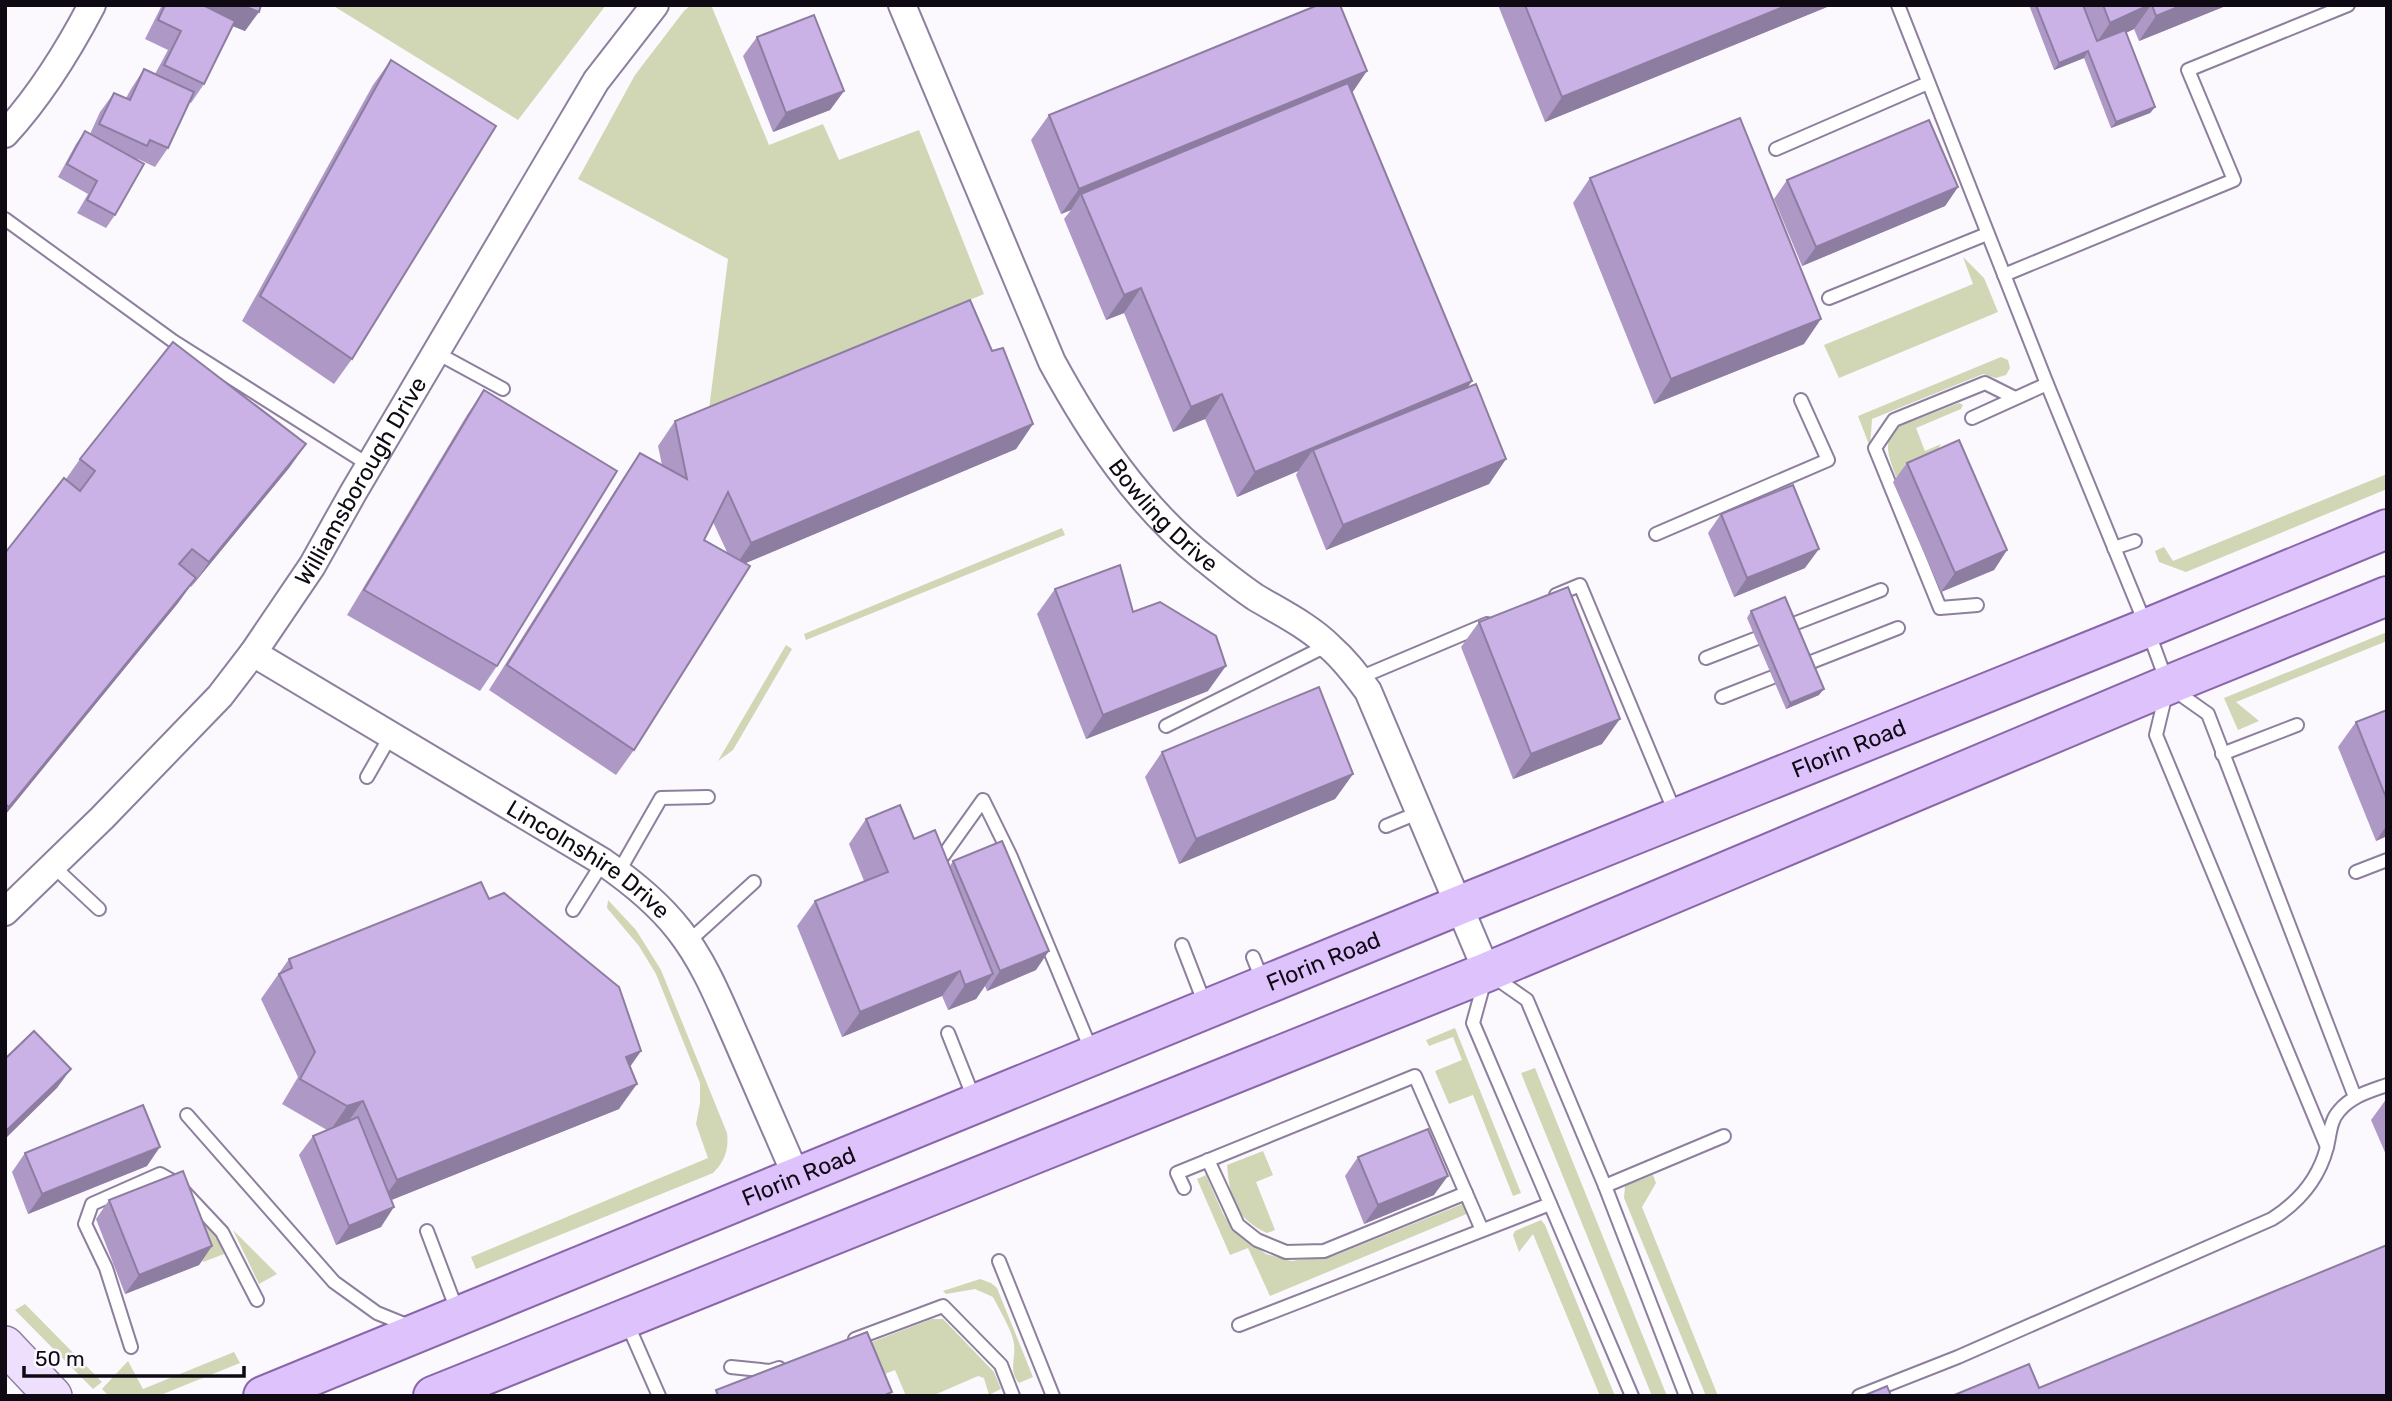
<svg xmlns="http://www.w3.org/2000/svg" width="2392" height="1401" font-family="Rubik,sans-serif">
<rect width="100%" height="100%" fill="#fbf8fe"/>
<g fill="#d1d7b4">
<path d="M 332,5 L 606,5 L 518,120 Z"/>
<path d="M 691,5 L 711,5 L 769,145 L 823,124 L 839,160 L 919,130 L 984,294 L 709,409 L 728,259 L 578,179 L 635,75 L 684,11 Z"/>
<path d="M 1963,257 L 1984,278 L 1998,312 L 1839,378 L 1824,345 L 1973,284 Z"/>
<path d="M 2001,357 L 2008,360 L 2010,368 L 2006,375 L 1996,378 L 1983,374 L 1872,419 L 1870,447 L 1858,416 Z"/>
<path d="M 1959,403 L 1963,405 L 1961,409 L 1916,428 L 1925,451 L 1941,444 L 1930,463 L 1896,477 C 1890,458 1882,445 1895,428 Z"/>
<path d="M 2387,474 L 2387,489 L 2186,572 L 2159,562 L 2155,551 L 2164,547 L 2173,561 Z"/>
<path d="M 1062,528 L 1065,535 L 806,640 L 804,634 Z"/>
<path d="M 2387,632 L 2387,641 L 2236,702 L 2259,721 L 2238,730 L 2224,698 Z"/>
<path d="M 786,645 L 792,649 L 733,750 L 718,761 Z"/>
<path d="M 608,900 L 636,930 L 661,970 L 727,1133 C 729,1149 725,1161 713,1173 L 476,1269 L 471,1257 L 708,1158 L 696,1124 L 700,1103 L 700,1083 L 656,974 L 639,946 L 607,908 Z"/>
<path d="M 1455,1028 L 1521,1193 L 1513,1196 L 1473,1095 L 1449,1104 L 1435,1071 L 1462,1060 L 1453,1037 L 1429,1046 L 1426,1040 Z"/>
<path d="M 1535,1068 L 1667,1396 L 1652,1396 L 1521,1073 Z"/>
<path d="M 1263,1151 L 1273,1175 L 1256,1182 L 1275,1230 L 1267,1233 C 1235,1218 1230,1198 1227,1165 Z"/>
<path d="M 1206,1175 L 1223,1214 L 1234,1230 L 1266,1254 L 1291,1261 L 1336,1255 L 1465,1203 L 1469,1213 L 1270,1296 L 1248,1248 L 1230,1255 L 1197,1179 Z"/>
<path d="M 1653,1175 L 1656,1183 L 1642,1207 L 1718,1396 L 1706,1396 L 1624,1198 L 1625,1186 Z"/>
<path d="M 175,1189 L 218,1237 L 224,1254 L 203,1262 L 173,1190 Z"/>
<path d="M 1541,1220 L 1545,1225 L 1615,1396 L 1600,1396 L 1533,1234 L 1519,1252 L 1513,1235 L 1515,1231 Z"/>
<path d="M 233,1230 L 277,1274 L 259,1284 Z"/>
<path d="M 980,1279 L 991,1283 L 997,1288 L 1033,1377 L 1019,1383 C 1008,1371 1016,1359 1014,1344 C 1013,1332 999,1309 993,1297 L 975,1289 L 946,1294 L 943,1291 Z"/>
<path d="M 25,1304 L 102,1382 L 93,1389 L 15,1310 Z"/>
<path d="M 932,1319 L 943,1319 L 994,1372 L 1001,1389 L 989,1395 L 984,1378 L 978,1376 L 932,1396 L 906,1396 L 895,1370 L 877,1377 L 864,1345 Z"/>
<path d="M 234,1352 L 240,1363 L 158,1396 L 109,1396 L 102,1389 L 128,1361 L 143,1389 Z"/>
</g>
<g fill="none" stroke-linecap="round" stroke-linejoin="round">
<defs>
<g id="lane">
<path d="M 1898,5 L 2047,384 L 2147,628 L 2168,685 L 2156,735 L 2327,1147"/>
<path d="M 1776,149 L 1928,83"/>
<path d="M 5,219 L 173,341 L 369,465"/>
<path d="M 2004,275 L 2234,180 L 2188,70 L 2348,5"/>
<path d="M 1829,298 L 1987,234"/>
<path d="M 435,352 L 503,389"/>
<path d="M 1972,418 L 2047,384"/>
<path d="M 1656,534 L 1828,460 L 1801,400"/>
<path d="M 2114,548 L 2135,541"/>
<path d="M 1556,595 L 1580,585 L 1676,815"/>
<path d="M 1977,605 L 1940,608 L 1875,448 L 1894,420 L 1985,383 L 2015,398"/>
<path d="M 1706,658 L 1881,590"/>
<path d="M 1359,678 L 1487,624"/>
<path d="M 2174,690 L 2208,714 L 2355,1097"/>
<path d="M 1722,697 L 1898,628"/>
<path d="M 1166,726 L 1328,645"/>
<path d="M 2222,754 L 2297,725"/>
<path d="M 367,777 L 391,735"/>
<path d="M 1386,826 L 1420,812"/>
<path d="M 943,856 L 983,800 L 1011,857 L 1092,1052"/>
<path d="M 53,866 L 99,909"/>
<path d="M 2356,872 L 2387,860"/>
<path d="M 618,873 L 661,798 L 708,797"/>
<path d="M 573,910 L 603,862"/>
<path d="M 688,942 L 754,882"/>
<path d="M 1182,945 L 1206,1007"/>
<path d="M 1253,957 L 1263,982"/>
<path d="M 948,1033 L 975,1101"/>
<path d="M 187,1115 L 334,1282 L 377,1313 L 409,1326"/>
<path d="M 1208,1160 L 1238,1225 L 1257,1240 L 1286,1252 L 1324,1251 L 1466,1193"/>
<path d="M 1605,1186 L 1724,1136"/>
<path d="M 1184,1188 L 1177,1173 L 1415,1076 L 1482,1230"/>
<path d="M 427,1231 L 458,1313"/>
<path d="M 999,1261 L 1053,1396"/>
<path d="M 627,1323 L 659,1396"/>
<path d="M 1239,1325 L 1550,1204"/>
<path d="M 855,1339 L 943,1306 L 1001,1365 L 1013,1396"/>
<path d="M 131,1347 L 106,1268 L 85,1224 L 92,1204 L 160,1174 L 176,1183 L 222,1232 L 257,1300"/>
<path d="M 731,1367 L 770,1371 L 779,1368"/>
<path d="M 1632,1396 L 1473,1023 L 1487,972 L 1527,1000 L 1605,1186 L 1686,1396"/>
<path d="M 1859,1396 L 1958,1357 L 2272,1219 C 2299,1202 2319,1178 2327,1147 C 2330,1135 2330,1121 2339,1111 C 2351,1096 2370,1091 2387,1085"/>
</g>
<g id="street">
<path id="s1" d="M 902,5 L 1052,362 C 1092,435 1138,505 1204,558 C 1220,571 1237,585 1255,597 C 1280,612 1309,626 1330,647 C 1345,660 1356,675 1368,691 L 1487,972"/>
<path d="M 5,134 C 40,96 68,51 92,5"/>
<path id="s2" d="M 253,653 L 603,862 C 632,882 658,903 679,930 C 705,963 720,1002 737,1040 C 757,1086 777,1132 797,1178"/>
<path id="s3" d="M 5,912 L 102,818 L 220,696 L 253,653 L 312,566 L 353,493 L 596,81 L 655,5"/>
</g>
<path id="secondary" d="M 5,1345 L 53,1396"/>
<g id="primary">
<path id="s4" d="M 263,1396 L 1460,905 L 2147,628 L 2387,529"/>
<path d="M 433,1396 L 1487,972 L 2168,685 L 2387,596"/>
</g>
</defs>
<use href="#lane" stroke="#8d7f9d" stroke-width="16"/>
<use href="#street" stroke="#8d7f9d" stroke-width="30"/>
<use href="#secondary" stroke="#8d7f9d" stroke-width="40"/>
<use href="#primary" stroke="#8767a8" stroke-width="42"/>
<use href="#lane" stroke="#fff" stroke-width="12"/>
<use href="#street" stroke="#fff" stroke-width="26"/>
<use href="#secondary" stroke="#eee0fd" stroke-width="37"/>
<use href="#primary" stroke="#dec2fb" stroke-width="38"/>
</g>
<g fill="#ae99c6" fill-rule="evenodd">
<path d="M 162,5 L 261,5 L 245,31 L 233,26 L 204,84 L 191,103 L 189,102 L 168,148 L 155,167 L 138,159 L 115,215 L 106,228 L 77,213 L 88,194 L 58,177 L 76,144 L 85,131 L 90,134 L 100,112 L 114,93 L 126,98 L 131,89 L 144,69 L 155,74 L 168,50 L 145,39 Z"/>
<path d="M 1498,5 L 1832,5 L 1545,122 Z"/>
<path d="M 2029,5 L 2228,5 L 2139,41 L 2134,29 L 2126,33 L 2155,107 L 2150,113 L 2111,128 L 2084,58 L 2054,70 Z"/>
<path d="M 757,37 L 844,91 L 830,110 L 773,132 L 743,56 Z"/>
<path d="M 391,60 L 352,359 L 334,384 L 242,321 L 373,85 Z"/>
<path d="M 1352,93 L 1472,381 L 1467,388 L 1506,459 L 1489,484 L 1326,550 L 1296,475 L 1298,471 L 1237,497 L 1205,419 L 1173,432 L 1124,313 L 1106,320 L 1064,219 L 1071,210 L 1061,214 L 1031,140 L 1049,115 Z"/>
<path d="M 1590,178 L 1804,344 L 1654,404 L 1573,203 Z"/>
<path d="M 1787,180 L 1958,187 L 1945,206 L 1802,266 L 1774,199 Z"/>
<path d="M 992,351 L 1033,424 L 1016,449 L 746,563 L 634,750 L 616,775 L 489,690 L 623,478 L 640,453 L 662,465 L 658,446 L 675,421 ZM 713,522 L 727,552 L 704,540 Z"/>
<path d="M 484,390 L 497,666 L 480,691 L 347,615 L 467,415 Z"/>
<path d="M 306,444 L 289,468 L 191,587 L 190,586 L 178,603 L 5,815 L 5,553 L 66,479 L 80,459 Z"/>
<path d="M 1907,463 L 2007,550 L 1994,570 L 1941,592 L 1893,482 Z"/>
<path d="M 1721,514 L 1805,568 L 1734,597 L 1708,533 Z"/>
<path d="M 1055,589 L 1133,612 L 1208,691 L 1086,739 L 1037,614 Z"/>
<path d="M 1751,611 L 1819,695 L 1786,709 L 1747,618 Z"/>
<path d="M 1479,622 L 1602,744 L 1513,779 L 1461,647 Z"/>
<path d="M 2387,710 L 2387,836 L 2376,841 L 2338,747 L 2356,722 Z"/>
<path d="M 1162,752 L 1353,774 L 1335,799 L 1179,864 L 1145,777 Z"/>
<path d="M 866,819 L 914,839 L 950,866 L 953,861 L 1036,970 L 987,991 L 985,986 L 976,999 L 948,1010 L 942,996 L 842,1037 L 797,926 L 815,901 L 864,881 L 849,844 Z"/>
<path d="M 489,899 L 641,1051 L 630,1067 L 619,1109 L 391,1200 L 381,1227 L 336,1245 L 299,1155 L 313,1136 L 327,1130 L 282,1104 L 298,1077 L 261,999 L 289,959 Z"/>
<path d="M 2387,1098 L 2387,1157 L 2371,1120 Z"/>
<path d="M 25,1153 L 147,1166 L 28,1214 L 12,1172 Z"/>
<path d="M 1358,1157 L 1434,1195 L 1364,1224 L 1345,1176 Z"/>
<path d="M 109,1200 L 212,1246 L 199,1265 L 125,1294 L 96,1219 Z"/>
</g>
<g fill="#8d7da1">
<path d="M 179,5 L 241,5 L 259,12 L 245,31 Z"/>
<path d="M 1788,5 L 1832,5 L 1545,122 L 1562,97 Z"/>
<path d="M 2149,5 L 2151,5 L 2134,29 L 2093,48 L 2110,23 Z"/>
<path d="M 2183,5 L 2228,5 L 2139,41 L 2156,16 Z"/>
<path d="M 2088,51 L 2084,58 L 2054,70 L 2059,63 Z"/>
<path d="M 1367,71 L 1350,96 L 1081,194 L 1071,210 L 1061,214 L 1079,189 Z"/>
<path d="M 844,91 L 830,110 L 773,132 L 786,113 Z"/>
<path d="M 2155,107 L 2150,113 L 2111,128 L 2116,122 Z"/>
<path d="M 1958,187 L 1945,206 L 1802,266 L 1816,247 Z"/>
<path d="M 1141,288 L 1124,313 L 1106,320 L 1124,295 Z"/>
<path d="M 1821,319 L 1804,344 L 1654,404 L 1671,379 Z"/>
<path d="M 1472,381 L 1454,406 L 1313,450 L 1298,471 L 1237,497 L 1255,472 Z"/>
<path d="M 1222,394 L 1205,419 L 1173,432 L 1191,407 Z"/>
<path d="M 1033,424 L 1016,449 L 734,568 L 751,543 Z"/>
<path d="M 306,444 L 289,468 L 191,587 L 209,562 Z"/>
<path d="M 1506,459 L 1489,484 L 1326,550 L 1343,525 Z"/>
<path d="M 1819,549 L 1805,568 L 1734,597 L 1747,578 Z"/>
<path d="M 2007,550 L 1994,570 L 1941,592 L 1955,573 Z"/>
<path d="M 196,578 L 178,603 L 5,815 L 5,812 L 9,807 Z"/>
<path d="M 1226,666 L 1208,691 L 1086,739 L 1103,715 Z"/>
<path d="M 1824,689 L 1819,695 L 1786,709 L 1790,703 Z"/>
<path d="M 1620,719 L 1602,744 L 1513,779 L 1531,754 Z"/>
<path d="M 1353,774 L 1335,799 L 1179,864 L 1196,839 Z"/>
<path d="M 2387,825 L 2387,836 L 2376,841 Z"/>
<path d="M 1049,951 L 1036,970 L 987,991 L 1000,971 Z"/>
<path d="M 960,971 L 942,996 L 842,1037 L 860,1012 Z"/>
<path d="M 993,974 L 976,999 L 948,1010 L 965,985 Z"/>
<path d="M 641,1051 L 623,1076 L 626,1057 Z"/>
<path d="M 71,1069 L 57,1088 L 5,1139 L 5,1133 L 6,1131 Z"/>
<path d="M 637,1084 L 619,1109 L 379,1205 L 397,1180 Z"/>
<path d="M 363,1101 L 345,1126 L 330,1131 L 347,1106 Z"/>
<path d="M 160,1147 L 147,1166 L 28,1214 L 42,1194 Z"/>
<path d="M 1448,1176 L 1434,1195 L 1364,1224 L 1378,1205 Z"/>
<path d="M 394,1207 L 381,1227 L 336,1245 L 349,1226 Z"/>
<path d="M 212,1246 L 199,1265 L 125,1294 L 139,1275 Z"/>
</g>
<g fill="#cab2e6" stroke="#8d7da1" stroke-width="2">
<path d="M 165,5 L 203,5 L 235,21 L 204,84 L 164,65 L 181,31 L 158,20 Z"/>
<path d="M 241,5 L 261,5 L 259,12 Z"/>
<path d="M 1318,5 L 1340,5 L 1367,71 L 1079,189 L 1049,115 Z"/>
<path d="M 1525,5 L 1788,5 L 1562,97 Z"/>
<path d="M 2036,5 L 2083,5 L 2097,41 L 2125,30 L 2155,107 L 2116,122 L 2088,51 L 2059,63 Z"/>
<path d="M 2103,5 L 2149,5 L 2110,23 Z"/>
<path d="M 2152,5 L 2183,5 L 2156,16 Z"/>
<path d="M 814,15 L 844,91 L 786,113 L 757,37 Z"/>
<path d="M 391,60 L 496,126 L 352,359 L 260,296 Z"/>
<path d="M 144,69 L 194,92 L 168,148 L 150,140 L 147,146 L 99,124 L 114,93 L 130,100 Z"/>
<path d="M 1348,83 L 1472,381 L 1255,472 L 1222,394 L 1191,407 L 1141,288 L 1124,295 L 1081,194 Z"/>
<path d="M 1740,118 L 1821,319 L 1671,379 L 1590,178 Z"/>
<path d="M 1929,120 L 1958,187 L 1816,247 L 1787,180 Z"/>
<path d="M 85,131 L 144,164 L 115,215 L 87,200 L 97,181 L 67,164 Z"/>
<path d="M 970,300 L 992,351 L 1003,348 L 1033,424 L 751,543 L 728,492 L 704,540 L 750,566 L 634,750 L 507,665 L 640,453 L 687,479 L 675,421 Z"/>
<path d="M 173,342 L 306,444 L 209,562 L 192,549 L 179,564 L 196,578 L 9,807 L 5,804 L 5,553 L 64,478 L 80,491 L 95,471 L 80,459 Z"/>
<path d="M 1476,384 L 1506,459 L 1343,525 L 1313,450 Z"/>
<path d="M 484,390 L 617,471 L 497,666 L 364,590 Z"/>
<path d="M 1959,440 L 2007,550 L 1955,573 L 1907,463 Z"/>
<path d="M 1793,485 L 1819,549 L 1747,578 L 1721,514 Z"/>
<path d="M 1120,565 L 1133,612 L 1160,602 L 1216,636 L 1226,666 L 1103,715 L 1055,589 Z"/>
<path d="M 1568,587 L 1620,719 L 1531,754 L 1479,622 Z"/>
<path d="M 1785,597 L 1824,689 L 1790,703 L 1751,611 Z"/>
<path d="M 1319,687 L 1353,774 L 1196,839 L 1162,752 Z"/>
<path d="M 2387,710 L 2387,800 L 2356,722 Z"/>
<path d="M 900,805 L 914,839 L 935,830 L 993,974 L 965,985 L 960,971 L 860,1012 L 815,901 L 888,872 L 866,819 Z"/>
<path d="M 1002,841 L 1049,951 L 1000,971 L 953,861 Z"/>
<path d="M 481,882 L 489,899 L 504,893 L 619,987 L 641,1051 L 626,1057 L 637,1084 L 397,1180 L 363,1101 L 347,1106 L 300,1079 L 315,1052 L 279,974 L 292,968 L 289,959 Z"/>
<path d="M 34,1031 L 71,1069 L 6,1131 L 5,1130 L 5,1059 Z"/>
<path d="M 143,1105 L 160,1147 L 42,1194 L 25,1153 Z"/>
<path d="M 358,1117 L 394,1207 L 349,1226 L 313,1136 Z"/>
<path d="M 1428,1129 L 1448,1176 L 1378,1205 L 1358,1157 Z"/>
<path d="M 183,1171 L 212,1246 L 139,1275 L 109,1200 Z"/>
<path d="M 2387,1245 L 2387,1396 L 1952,1396 L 2029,1364 L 2039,1388 Z"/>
<path d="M 867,1332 L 892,1392 L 883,1396 L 718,1396 L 716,1390 Z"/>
<path d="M 1887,1386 L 1891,1396 L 1863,1396 Z"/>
</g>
<g text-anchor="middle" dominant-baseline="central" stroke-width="6" stroke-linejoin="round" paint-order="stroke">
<g font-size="23" fill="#0e0913" stroke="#fbf8fe">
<text stroke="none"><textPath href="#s3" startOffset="562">Williamsborough Drive</textPath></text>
<text stroke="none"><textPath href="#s1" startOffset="578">Bowling Drive</textPath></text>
<text stroke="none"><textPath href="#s4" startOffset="1713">Florin Road</textPath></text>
<text stroke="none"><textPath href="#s2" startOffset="394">Lincolnshire Drive</textPath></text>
<text stroke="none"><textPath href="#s4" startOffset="1146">Florin Road</textPath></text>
<text stroke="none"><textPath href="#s4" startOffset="579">Florin Road</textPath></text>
</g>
</g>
<rect width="2392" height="1401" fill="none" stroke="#0e0913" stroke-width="14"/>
<path d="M24 1366v10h220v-10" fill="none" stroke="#0e0913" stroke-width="3.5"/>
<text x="35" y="1366" font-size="21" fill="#0e0913" stroke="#fbf8fe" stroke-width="5" paint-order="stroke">50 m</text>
</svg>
